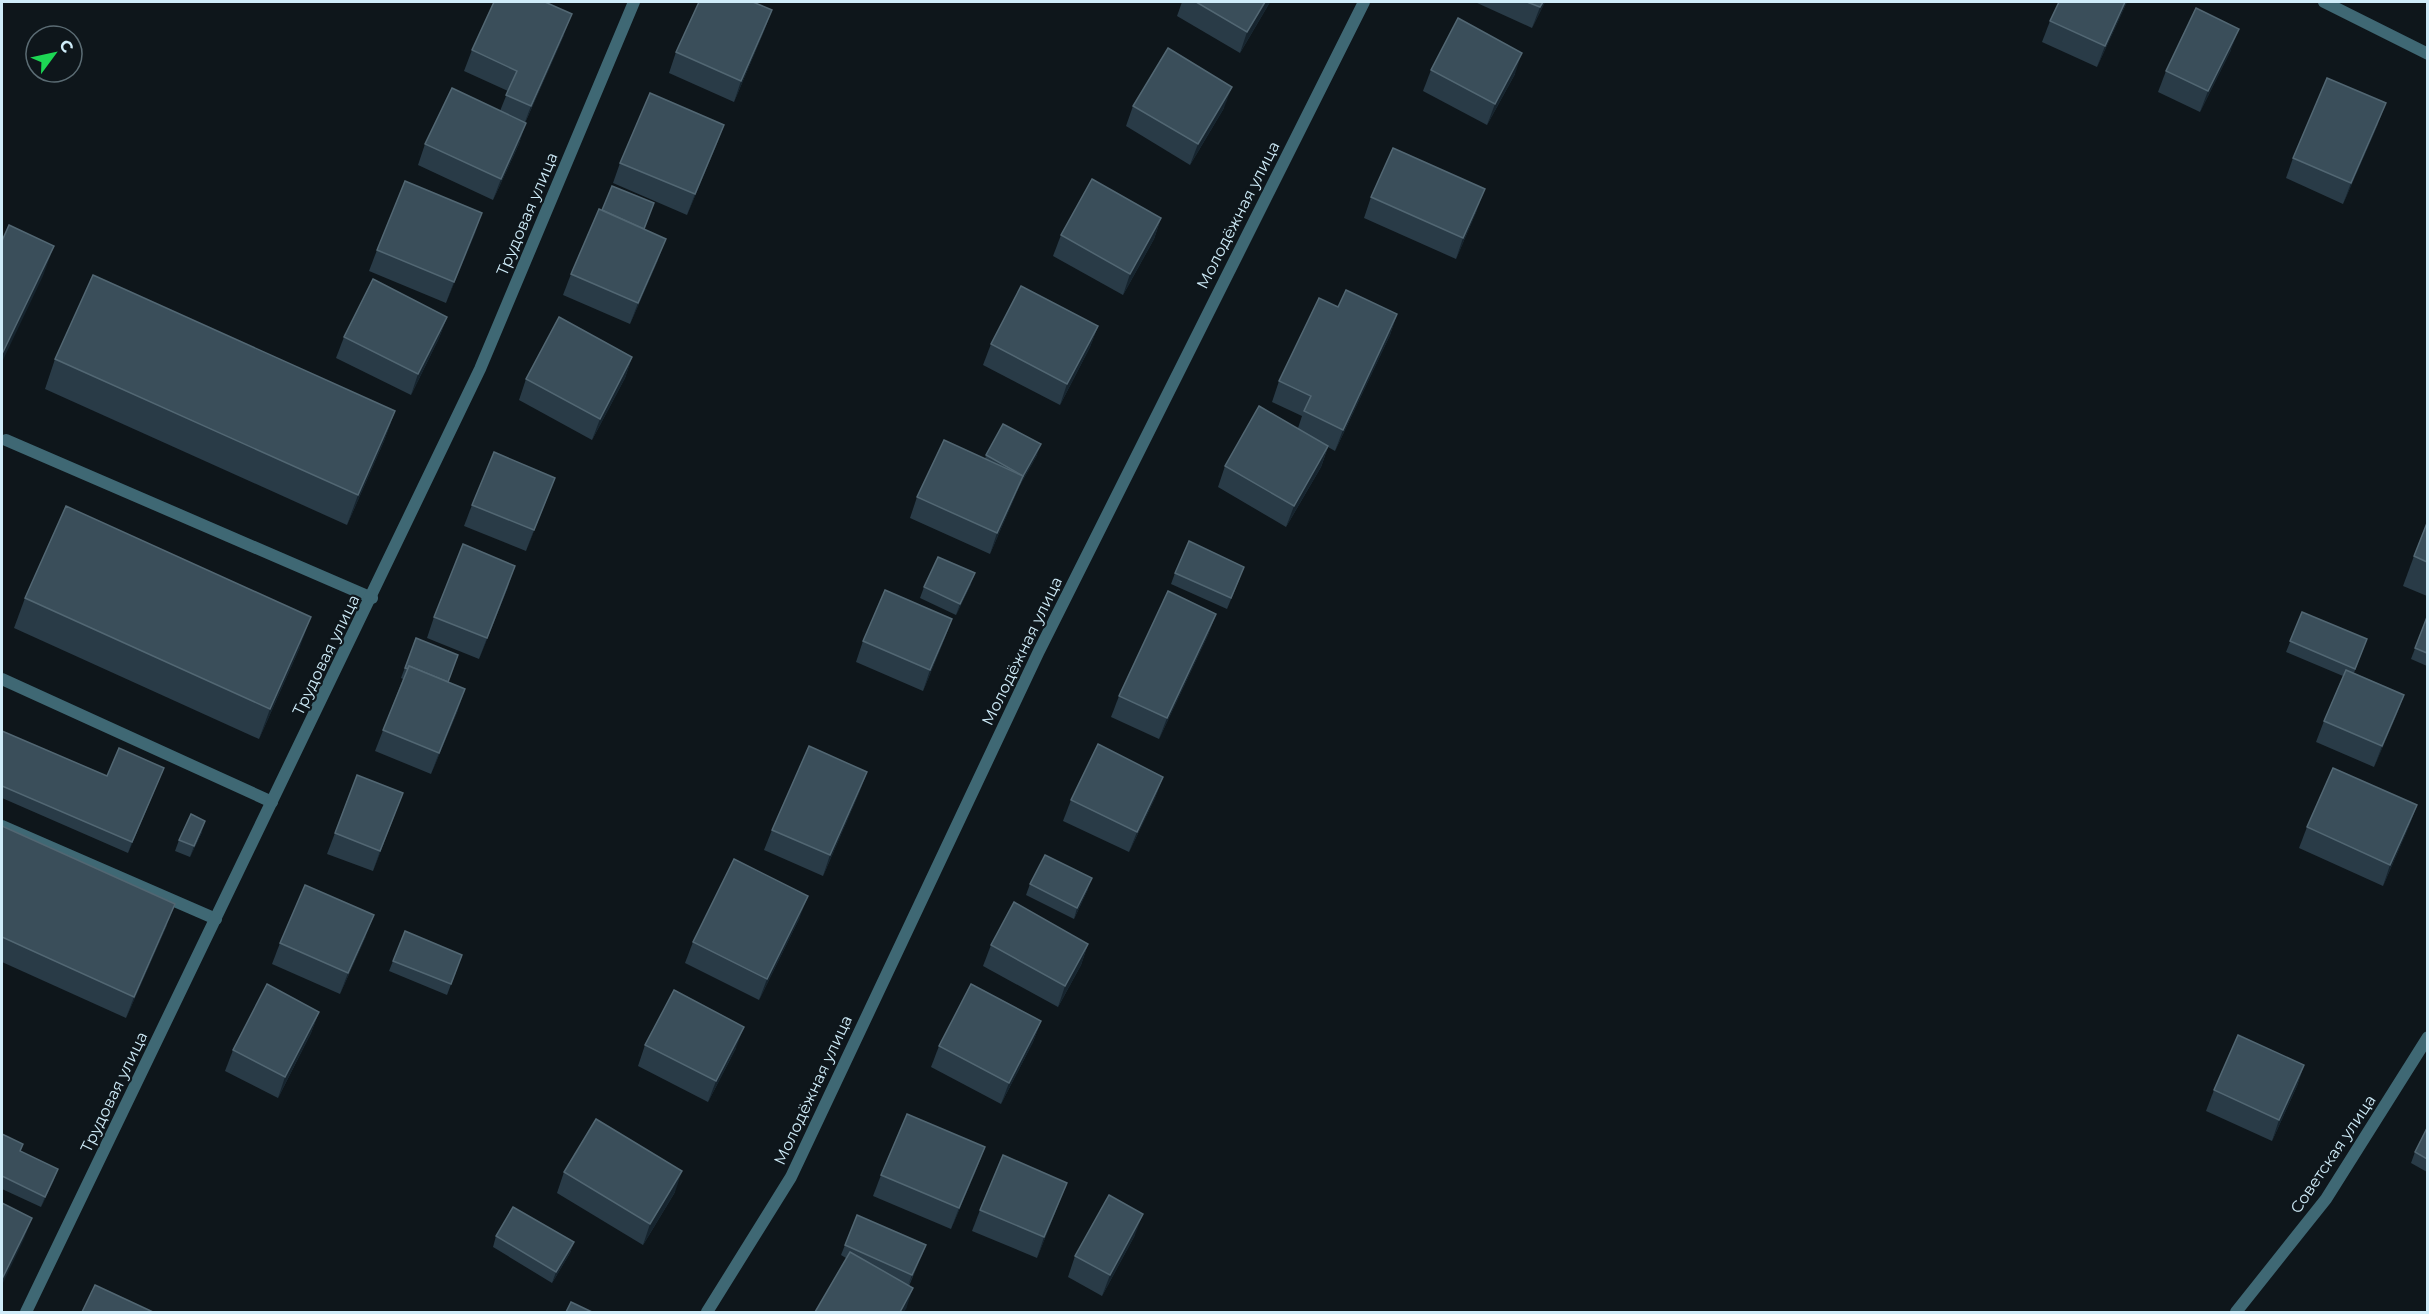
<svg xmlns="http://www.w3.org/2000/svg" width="2429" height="1314" font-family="Montserrat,sans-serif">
<rect width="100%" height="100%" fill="#0e161b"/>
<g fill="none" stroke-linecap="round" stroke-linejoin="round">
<g stroke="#3f6874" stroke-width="12">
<path d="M 6,440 L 372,598"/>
<path d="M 2,679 L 272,802"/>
<path d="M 2,826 L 216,919"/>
</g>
<g stroke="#3f6874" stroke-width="12">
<path d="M 2324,2 L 2428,54"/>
<path d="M 26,1312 L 480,369 L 634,2"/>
<path d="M 707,1312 L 791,1177 L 1039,651 L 1364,2"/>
<path d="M 2236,1312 L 2326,1199 L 2428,1037"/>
</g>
</g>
<g fill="#293b47">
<path d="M 1182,2 L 1270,2 L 1240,53 L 1177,16 Z"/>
<path d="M 1475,2 L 1545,2 L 1532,28 Z"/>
<path d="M 2059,2 L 2127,2 L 2097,67 L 2042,42 L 2050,21 Z"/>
<path d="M 772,10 L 764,31 L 734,102 L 669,73 L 676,52 Z"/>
<path d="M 564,35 L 525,123 L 519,144 L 493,200 L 418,165 L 425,144 L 500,111 L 508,91 L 464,71 L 472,50 Z"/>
<path d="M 2231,50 L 2200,112 L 2158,92 L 2166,71 Z"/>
<path d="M 1431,70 L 1515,74 L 1487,125 L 1423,91 Z"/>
<path d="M 1133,106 L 1224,108 L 1190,165 L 1126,126 Z"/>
<path d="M 2378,124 L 2343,204 L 2286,178 L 2293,158 Z"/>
<path d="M 724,125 L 716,146 L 687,215 L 613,183 L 620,163 Z"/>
<path d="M 1371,197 L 1477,210 L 1456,259 L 1364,218 Z"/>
<path d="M 482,213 L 446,303 L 369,271 L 377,250 Z"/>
<path d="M 1161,218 L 1154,239 L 1123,295 L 1053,256 L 1061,235 Z"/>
<path d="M 644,229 L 658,260 L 630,324 L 563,295 L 571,274 Z"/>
<path d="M 1338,307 L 1397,314 L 1390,335 L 1335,451 L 1328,447 L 1321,467 L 1286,527 L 1218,487 L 1225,466 L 1298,428 L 1302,416 L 1272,402 L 1279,381 Z"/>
<path d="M 447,317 L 439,338 L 411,395 L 336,358 L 344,337 Z"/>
<path d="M 1098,326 L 1090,347 L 1060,405 L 983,365 L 991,344 Z"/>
<path d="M 632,357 L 625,378 L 592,440 L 519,400 L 526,379 Z"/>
<path d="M 55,359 L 395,411 L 384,441 L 347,525 L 45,389 Z"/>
<path d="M 986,455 L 1037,455 L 1019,487 L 990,554 L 910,518 L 917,497 L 985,459 Z"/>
<path d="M 555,478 L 526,551 L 464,526 L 472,505 Z"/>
<path d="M 2427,523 L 2427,596 L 2403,586 L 2414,556 Z"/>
<path d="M 1175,573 L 1240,578 L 1227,609 L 1171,584 Z"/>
<path d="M 971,584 L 956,615 L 920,598 L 924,587 Z"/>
<path d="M 508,587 L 479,659 L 427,638 L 434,617 Z"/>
<path d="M 25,598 L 300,647 L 259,739 L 14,628 Z"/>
<path d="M 2302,612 L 2363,649 L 2354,673 L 2404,695 L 2396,716 L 2374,767 L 2316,742 L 2324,721 L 2343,676 L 2286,652 Z"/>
<path d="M 1216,614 L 1208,635 L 1159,739 L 1111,717 L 1119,696 Z"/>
<path d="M 2427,617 L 2427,666 L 2411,659 Z"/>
<path d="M 952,619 L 944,640 L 923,691 L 856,662 L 863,641 Z"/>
<path d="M 416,638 L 448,682 L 458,710 L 431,774 L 375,751 L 403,679 L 401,678 Z"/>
<path d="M 2,731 L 107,776 L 164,768 L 128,853 L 2,798 Z"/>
<path d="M 867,772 L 859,793 L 823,876 L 764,850 L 772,830 Z"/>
<path d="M 357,775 L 395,814 L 373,871 L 327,854 Z"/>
<path d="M 1163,777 L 1155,798 L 1129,852 L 1063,821 L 1071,800 Z"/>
<path d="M 2417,805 L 2409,826 L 2383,886 L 2299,848 L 2307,827 Z"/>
<path d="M 2,826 L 167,925 L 126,1018 L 2,962 Z"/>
<path d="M 202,832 L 190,857 L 175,851 L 179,840 Z"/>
<path d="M 1030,884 L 1088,889 L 1074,919 L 1026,895 Z"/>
<path d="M 800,917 L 759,1000 L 685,963 L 693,942 Z"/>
<path d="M 405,931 L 462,955 L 447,995 L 389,971 Z"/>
<path d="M 366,936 L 340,994 L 272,964 L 280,943 Z"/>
<path d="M 1088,944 L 1081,965 L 1058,1007 L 983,966 L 991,945 Z"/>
<path d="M 319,1012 L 311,1033 L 278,1098 L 225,1071 L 233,1050 Z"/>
<path d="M 1041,1021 L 1033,1042 L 1001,1104 L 931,1067 L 939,1046 Z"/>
<path d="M 645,1045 L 736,1048 L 708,1102 L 638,1066 Z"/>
<path d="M 2304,1065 L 2297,1086 L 2272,1141 L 2206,1111 L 2214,1090 Z"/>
<path d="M 2427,1128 L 2427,1172 L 2411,1163 L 2415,1152 Z"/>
<path d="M 2,1134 L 54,1180 L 41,1207 L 2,1189 Z"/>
<path d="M 985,1147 L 977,1168 L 951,1229 L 873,1196 L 881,1175 Z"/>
<path d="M 564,1172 L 675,1192 L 643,1245 L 557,1193 Z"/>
<path d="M 1059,1203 L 1037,1258 L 972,1231 L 980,1210 Z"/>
<path d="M 1135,1235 L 1102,1296 L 1068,1277 L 1075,1256 Z"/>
<path d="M 496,1236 L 574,1242 L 570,1253 L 552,1283 L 493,1247 Z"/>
<path d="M 845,1245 L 926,1245 L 909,1286 L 906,1309 L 846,1258 L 841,1255 Z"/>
</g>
<g fill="#16242e">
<path d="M 1265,2 L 1270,2 L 1240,53 L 1247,32 Z"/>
<path d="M 1543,2 L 1545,2 L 1532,28 L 1540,7 Z"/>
<path d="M 2125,2 L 2127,2 L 2097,67 L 2105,46 Z"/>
<path d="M 772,10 L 764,31 L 734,102 L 741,81 Z"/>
<path d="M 572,14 L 564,35 L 523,127 L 531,106 Z"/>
<path d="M 2239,29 L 2231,50 L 2200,112 L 2208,91 Z"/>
<path d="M 1522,53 L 1515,74 L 1487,125 L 1495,104 Z"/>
<path d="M 1232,87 L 1224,108 L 1190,165 L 1198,144 Z"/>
<path d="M 2386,103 L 2378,124 L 2343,204 L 2351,183 Z"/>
<path d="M 526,123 L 519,144 L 493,200 L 501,179 Z"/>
<path d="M 724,125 L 716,146 L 687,215 L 695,194 Z"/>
<path d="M 1485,189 L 1477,210 L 1456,259 L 1463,238 Z"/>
<path d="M 482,213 L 475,234 L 446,303 L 454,282 Z"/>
<path d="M 1161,218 L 1154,239 L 1123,295 L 1130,274 Z"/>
<path d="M 666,239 L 658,260 L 630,324 L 638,303 Z"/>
<path d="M 54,246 L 43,276 L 2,362 L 2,354 Z"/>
<path d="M 1397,314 L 1390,335 L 1335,451 L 1343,430 Z"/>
<path d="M 447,317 L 439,338 L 411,395 L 418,374 Z"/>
<path d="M 1098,326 L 1090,347 L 1060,405 L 1067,384 Z"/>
<path d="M 632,357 L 625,378 L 592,440 L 600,419 Z"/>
<path d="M 395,411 L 384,441 L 347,525 L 358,495 Z"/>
<path d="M 1041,444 L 1037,455 L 1019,487 L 1023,476 Z"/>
<path d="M 1328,446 L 1321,467 L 1286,527 L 1294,506 Z"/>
<path d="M 1023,476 L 1015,497 L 990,554 L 997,533 Z"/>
<path d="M 555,478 L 547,499 L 526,551 L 534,530 Z"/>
<path d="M 515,566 L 508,587 L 479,659 L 487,638 Z"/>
<path d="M 975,573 L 971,584 L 956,615 L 960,604 Z"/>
<path d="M 1216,614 L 1208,635 L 1159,739 L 1167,718 Z"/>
<path d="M 311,617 L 300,647 L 259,739 L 270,709 Z"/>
<path d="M 952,619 L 944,640 L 923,691 L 930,670 Z"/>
<path d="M 465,689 L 458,710 L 431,774 L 439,753 Z"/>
<path d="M 2404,695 L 2396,716 L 2374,767 L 2382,746 Z"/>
<path d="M 164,768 L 160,778 L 128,853 L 132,842 Z"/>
<path d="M 867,772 L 859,793 L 823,876 L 830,855 Z"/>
<path d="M 1163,777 L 1155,798 L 1129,852 L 1137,832 Z"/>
<path d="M 403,793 L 395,814 L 373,871 L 380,851 Z"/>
<path d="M 2417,805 L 2409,826 L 2383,886 L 2390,865 Z"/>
<path d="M 205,821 L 202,832 L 190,857 L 194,846 Z"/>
<path d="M 1092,878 L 1088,889 L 1074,919 L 1077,908 Z"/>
<path d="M 808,896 L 800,917 L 759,1000 L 767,979 Z"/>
<path d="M 175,904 L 167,925 L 126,1018 L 134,997 Z"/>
<path d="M 374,915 L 366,936 L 340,994 L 348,973 Z"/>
<path d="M 1088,944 L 1081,965 L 1058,1007 L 1065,986 Z"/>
<path d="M 319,1012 L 311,1033 L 278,1098 L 285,1077 Z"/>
<path d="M 1041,1021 L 1033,1042 L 1001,1104 L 1009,1083 Z"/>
<path d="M 744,1027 L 736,1048 L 708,1102 L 716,1081 Z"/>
<path d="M 2304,1065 L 2297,1086 L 2272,1141 L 2279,1120 Z"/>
<path d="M 985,1147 L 977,1168 L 951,1229 L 959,1208 Z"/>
<path d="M 58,1169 L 54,1180 L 41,1207 L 45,1197 Z"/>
<path d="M 682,1171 L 675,1192 L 643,1245 L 650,1224 Z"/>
<path d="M 1067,1183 L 1037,1258 L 1044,1237 Z"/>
<path d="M 1143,1214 L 1135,1235 L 1102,1296 L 1110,1275 Z"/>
<path d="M 32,1218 L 24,1239 L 2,1285 L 2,1279 Z"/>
<path d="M 574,1242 L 570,1253 L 552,1283 L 556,1272 Z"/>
<path d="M 926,1245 L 922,1256 L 908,1286 L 912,1275 Z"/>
<path d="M 913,1288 L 906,1309 L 904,1312 L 900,1312 Z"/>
</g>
<g fill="#3a4e5a" stroke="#526773" stroke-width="1.5">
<path d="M 494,2 L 545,2 L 572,14 L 531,106 L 506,95 L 517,71 L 472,50 Z"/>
<path d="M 699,2 L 753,2 L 772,10 L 741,81 L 676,52 Z"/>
<path d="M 1196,2 L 1265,2 L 1247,32 Z"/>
<path d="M 1527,2 L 1543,2 L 1540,7 Z"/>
<path d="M 2059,2 L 2125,2 L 2105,46 L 2050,21 Z"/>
<path d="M 2196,8 L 2239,29 L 2208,91 L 2166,71 Z"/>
<path d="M 1458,18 L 1522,53 L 1495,104 L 1431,70 Z"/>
<path d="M 1168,48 L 1232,87 L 1198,144 L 1133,106 Z"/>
<path d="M 2327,78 L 2386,103 L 2351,183 L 2293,158 Z"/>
<path d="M 452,88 L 526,123 L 501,179 L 425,144 Z"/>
<path d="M 650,93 L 724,125 L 695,194 L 620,163 Z"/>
<path d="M 1393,148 L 1485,189 L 1463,238 L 1371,197 Z"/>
<path d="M 1092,179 L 1161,218 L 1130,274 L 1061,235 Z"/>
<path d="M 405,181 L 482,213 L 454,282 L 377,250 Z"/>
<path d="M 612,186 L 654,203 L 644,229 L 602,210 Z"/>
<path d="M 599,209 L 666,239 L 638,303 L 571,274 Z"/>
<path d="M 9,225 L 54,246 L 2,354 L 2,241 Z"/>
<path d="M 93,275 L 395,411 L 358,495 L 55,359 Z"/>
<path d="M 373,279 L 447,317 L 418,374 L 344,337 Z"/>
<path d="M 1021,286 L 1098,326 L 1067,384 L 991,344 Z"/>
<path d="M 1346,290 L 1397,314 L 1343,430 L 1304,411 L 1311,396 L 1279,381 L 1319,298 L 1338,307 Z"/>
<path d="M 559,317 L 632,357 L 600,419 L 526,379 Z"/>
<path d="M 1259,406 L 1328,446 L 1294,506 L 1225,466 Z"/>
<path d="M 1003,424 L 1041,444 L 1023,476 L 986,455 Z"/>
<path d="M 944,440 L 1023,476 L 997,533 L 917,497 Z"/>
<path d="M 494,452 L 555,478 L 534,530 L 472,505 Z"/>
<path d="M 66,506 L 311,617 L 270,709 L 25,598 Z"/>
<path d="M 2427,523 L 2427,562 L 2414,556 Z"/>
<path d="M 1189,541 L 1244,567 L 1231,598 L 1175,573 Z"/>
<path d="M 463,544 L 515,566 L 487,638 L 434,617 Z"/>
<path d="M 938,557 L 975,573 L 960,604 L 924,587 Z"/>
<path d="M 885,590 L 952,619 L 930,670 L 863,641 Z"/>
<path d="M 1168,591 L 1216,614 L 1167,718 L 1119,696 Z"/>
<path d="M 2302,612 L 2367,639 L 2355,669 L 2290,641 Z"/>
<path d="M 2427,617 L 2427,653 L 2415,648 Z"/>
<path d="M 416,638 L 458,655 L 448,682 L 409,666 L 408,669 L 405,668 Z"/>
<path d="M 409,666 L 465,689 L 439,753 L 383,730 Z"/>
<path d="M 2346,670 L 2404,695 L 2382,746 L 2324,721 Z"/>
<path d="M 2,731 L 107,776 L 119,748 L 164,768 L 132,842 L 2,786 Z"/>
<path d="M 1098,744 L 1163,777 L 1137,832 L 1071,800 Z"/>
<path d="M 809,746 L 867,772 L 830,855 L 772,830 Z"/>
<path d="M 2333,768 L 2417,805 L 2390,865 L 2307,827 Z"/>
<path d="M 357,775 L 403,793 L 380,851 L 335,833 Z"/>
<path d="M 191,814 L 205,821 L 194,846 L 179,840 Z"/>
<path d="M 2,826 L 175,904 L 134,997 L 2,937 Z"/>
<path d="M 1045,855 L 1092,878 L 1077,908 L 1030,884 Z"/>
<path d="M 734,859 L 808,896 L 767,979 L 693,942 Z"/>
<path d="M 305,885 L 374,915 L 348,973 L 280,943 Z"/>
<path d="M 1014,902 L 1088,944 L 1065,986 L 991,945 Z"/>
<path d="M 405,931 L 462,955 L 451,984 L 393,961 Z"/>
<path d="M 267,984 L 319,1012 L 285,1077 L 233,1050 Z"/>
<path d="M 971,984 L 1041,1021 L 1009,1083 L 939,1046 Z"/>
<path d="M 674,990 L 744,1027 L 716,1081 L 645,1045 Z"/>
<path d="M 2238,1035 L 2304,1065 L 2279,1120 L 2214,1090 Z"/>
<path d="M 907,1114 L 985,1147 L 959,1208 L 881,1175 Z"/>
<path d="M 596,1119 L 682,1171 L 650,1224 L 564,1172 Z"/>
<path d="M 2427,1128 L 2427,1159 L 2415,1152 Z"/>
<path d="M 2,1134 L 23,1144 L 20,1151 L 58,1169 L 45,1197 L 2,1176 Z"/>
<path d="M 1003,1155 L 1067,1183 L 1044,1237 L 980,1210 Z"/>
<path d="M 1109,1195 L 1143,1214 L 1110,1275 L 1075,1256 Z"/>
<path d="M 2,1203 L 32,1218 L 2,1279 Z"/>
<path d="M 513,1207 L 574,1242 L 556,1272 L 496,1236 Z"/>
<path d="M 857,1215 L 926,1245 L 912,1275 L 845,1245 Z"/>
<path d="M 850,1252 L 913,1288 L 900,1312 L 815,1312 Z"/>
<path d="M 95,1285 L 153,1312 L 82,1312 Z"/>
<path d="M 571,1302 L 592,1312 L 566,1312 Z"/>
</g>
<g text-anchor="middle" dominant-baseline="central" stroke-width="4.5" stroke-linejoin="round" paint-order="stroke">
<g font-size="16" fill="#cfecf9" stroke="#0e161b">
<text transform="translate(527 214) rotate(-67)">Трудовая улица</text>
<text transform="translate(1238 215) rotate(-63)">Молодёжная улица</text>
<text transform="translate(1022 651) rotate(-64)">Молодёжная улица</text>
<text transform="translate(326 655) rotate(-64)">Трудовая улица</text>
<text transform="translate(813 1090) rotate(-65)">Молодёжная улица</text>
<text transform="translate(114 1092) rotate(-64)">Трудовая улица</text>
<text transform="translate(2333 1154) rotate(-56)">Советская улица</text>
</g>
</g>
<rect width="2429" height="1314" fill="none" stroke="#cfecf9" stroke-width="6"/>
<g transform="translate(54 54) rotate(57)"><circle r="28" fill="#0e161b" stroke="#5b6c74" stroke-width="1.5"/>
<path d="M0-4.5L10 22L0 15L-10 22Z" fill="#1dd754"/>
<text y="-9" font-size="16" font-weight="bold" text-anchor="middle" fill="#cfecf9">С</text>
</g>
</svg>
